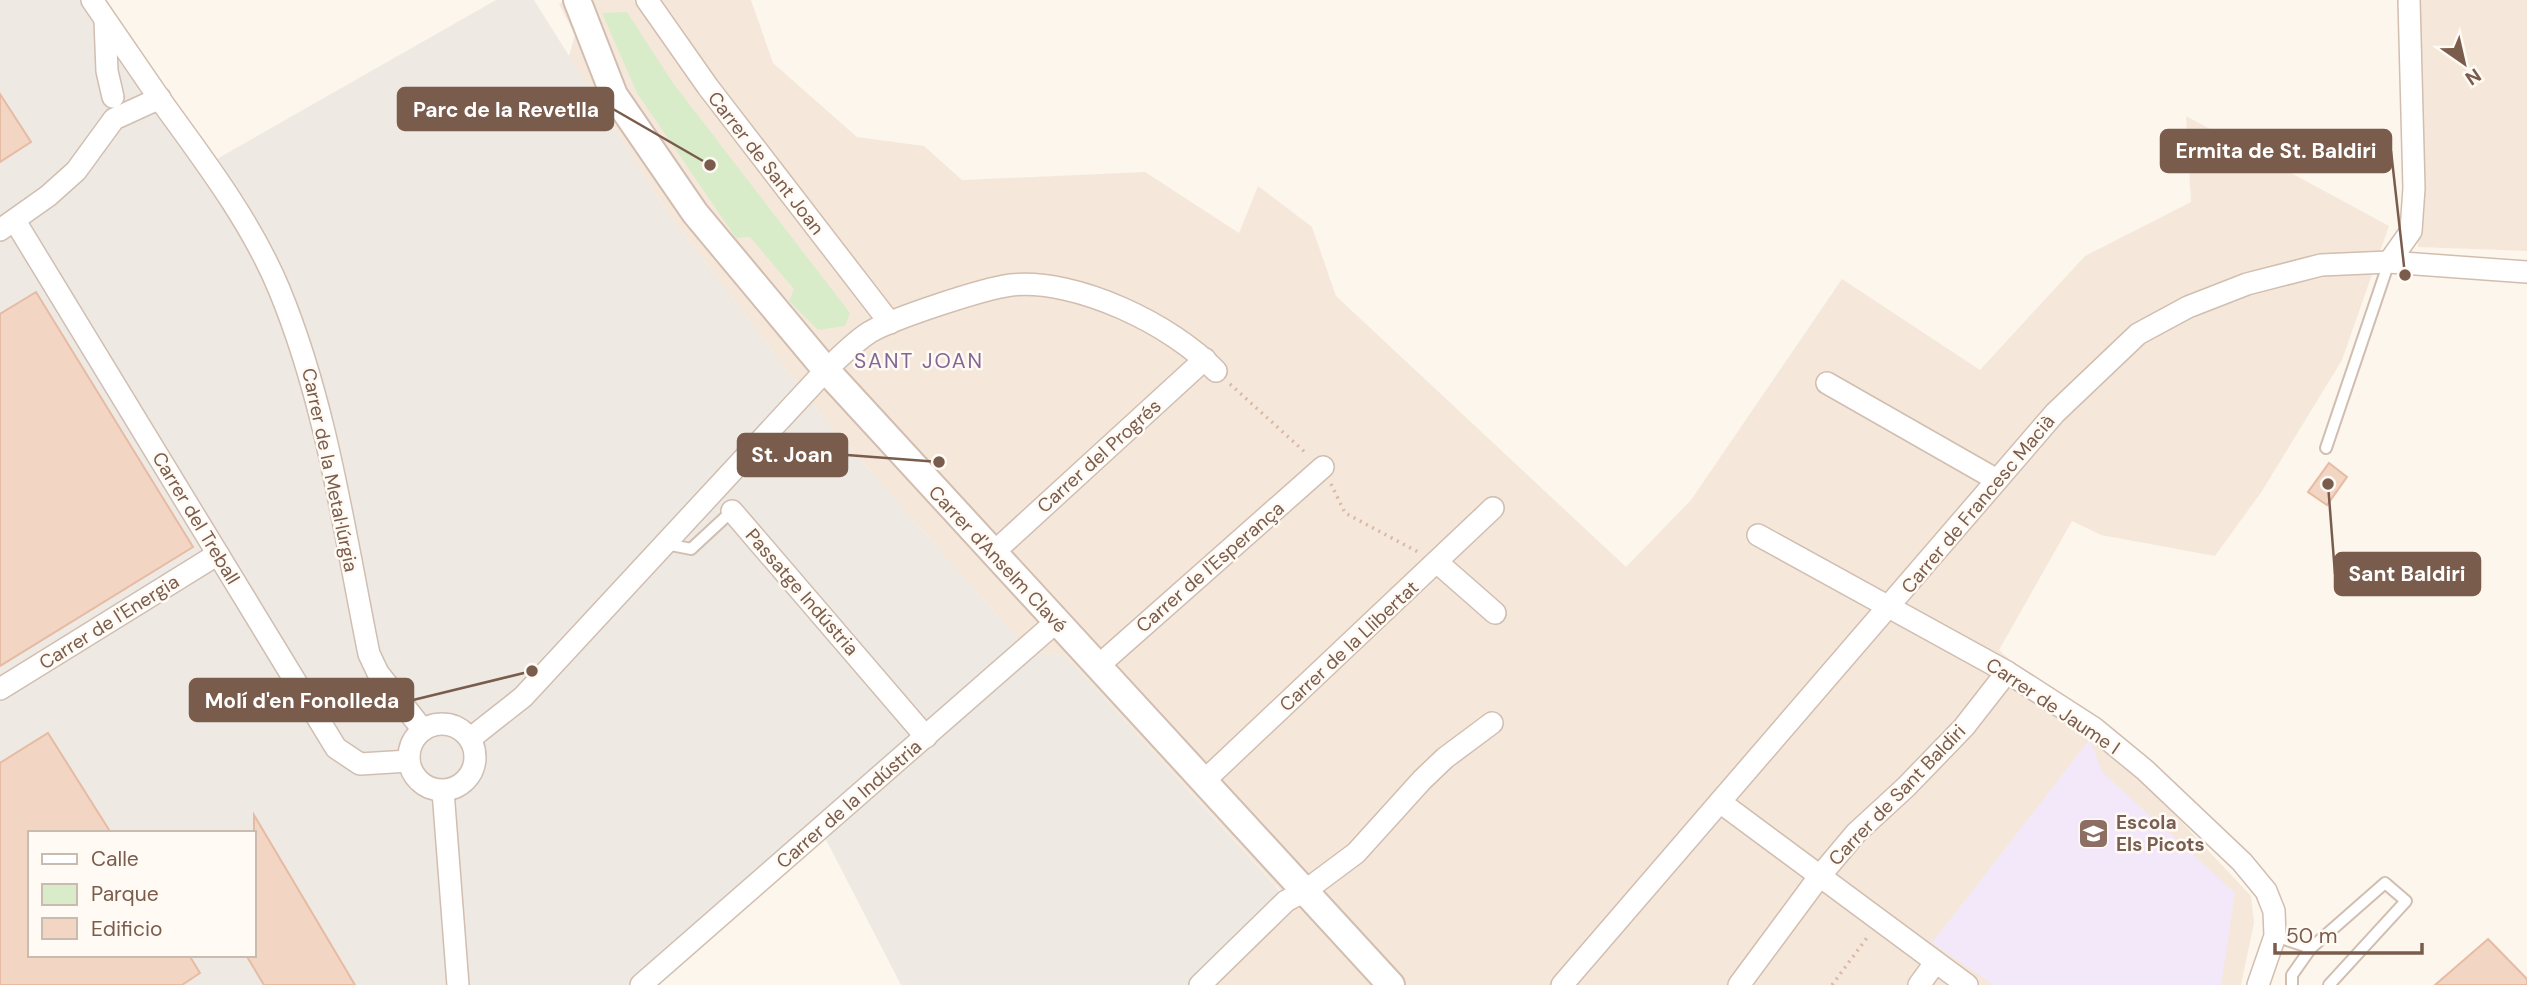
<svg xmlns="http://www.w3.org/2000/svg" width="2527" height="985" font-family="'DM Sans',sans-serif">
<rect width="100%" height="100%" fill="#fdf6ec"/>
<g fill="#f5e8da">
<path d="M 566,0 L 751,0 L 773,63 L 857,137 L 924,146 L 962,180 L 1145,172 L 1239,233 L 1258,186 L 1312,227 L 1336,296 L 1626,567 L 1691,500 L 1842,279 L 1980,370 L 2085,256 L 2191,202 L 2186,116 L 2389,226 L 2342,360 L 2262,491 L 2215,556 L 2101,535 L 2072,521 L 1999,650 L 2143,781 L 2251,896 L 2254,923 L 2241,985 L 1208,985 L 1295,906 L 1065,655 L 1044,653 L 1019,640 L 822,416 L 667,212 L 569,56 L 575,35 L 559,4 Z"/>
<path d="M 2416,0 L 2527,0 L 2527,251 L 2418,247 Z"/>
</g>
<path fill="#efe9e4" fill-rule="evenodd" d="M 0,0 L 92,0 L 208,164 L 496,0 L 534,0 L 667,212 L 822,416 L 1019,640 L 1044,653 L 1065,655 L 1275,885 L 1286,901 L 1200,985 L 901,985 L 821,830 L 641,985 L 0,985 ZM 30,833 L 254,833 L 254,955 L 30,955 Z"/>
<path fill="#f3e8fa" d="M 2090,739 L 2102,772 L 2235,893 L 2221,985 L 1994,985 L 1932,943 Z"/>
<path fill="#d8ecc9" d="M 627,12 L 673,83 L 850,313 L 845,326 L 818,330 L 789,301 L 794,289 L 750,237 L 736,238 L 637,93 L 602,13 Z"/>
<g fill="#f3d5c3" stroke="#e6bba3" stroke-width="2">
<path d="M 0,94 L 31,142 L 0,162 Z"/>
<path d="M 36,292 L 193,547 L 0,666 L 0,314 Z"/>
<path d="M 2329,463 L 2347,477 L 2327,505 L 2308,492 Z"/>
<path d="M 48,733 L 111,833 L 30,833 L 30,955 L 189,955 L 200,973 L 182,985 L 0,985 L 0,763 Z"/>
<path d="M 254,815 L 355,985 L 264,985 L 246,955 L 254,955 Z"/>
<path d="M 2488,939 L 2527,979 L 2527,985 L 2435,985 Z"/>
</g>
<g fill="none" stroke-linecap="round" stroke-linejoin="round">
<defs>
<g id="service">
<path d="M 2326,448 L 2389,262"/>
<path d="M 666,544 L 691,549 L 732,511"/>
<path d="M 2275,936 L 2311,948 L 2385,883 L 2406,901 L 2329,985"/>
<path d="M 2292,985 L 2292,975 L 2311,948"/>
</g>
<g id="minor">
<path d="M 92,0 C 116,35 140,70 164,105 C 206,163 251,222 279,289 C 327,405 344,531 369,654 L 378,673 L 423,730"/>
<path d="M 647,0 L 708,87 L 890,323"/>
<path d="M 105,20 L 107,71 L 113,97"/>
<path d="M 15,221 L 336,748 L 360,764 L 409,761"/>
<path d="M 0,230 L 48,196 L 76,171 L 114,119 L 160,98"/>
<path d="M 2389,262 L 2411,231 L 2414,188 L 2409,0"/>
<path d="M 1827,383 L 1997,480"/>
<path d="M 732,511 L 926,737"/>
<path d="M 1758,535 L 2007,672 L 2094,728 L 2145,770 L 2242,862 L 2266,891 L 2274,911 L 2275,936 L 2258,985"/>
<path d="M 993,553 L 1205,359"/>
<path d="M 1438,563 L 1495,613"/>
<path d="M 1097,667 L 1323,467"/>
<path d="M 0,689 L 218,554"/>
<circle cx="442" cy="757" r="33"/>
<path d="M 471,738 L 523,697 L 826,370 C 839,358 854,342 870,332 C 894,318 982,289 1011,285 C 1076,278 1173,325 1216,371"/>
<path d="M 1203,782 L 1493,508"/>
<path d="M 443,791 L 458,985"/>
<path d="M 1720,802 L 1967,985"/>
<path d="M 641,985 L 1056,622"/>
<path d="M 1200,985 L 1286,901 L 1305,891 L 1356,853 L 1422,780 L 1445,758 L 1492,723"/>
<path d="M 1562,985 L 2055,413 L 2138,334 L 2188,307 L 2247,284 L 2321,265 L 2389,262 L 2527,272"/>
<path d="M 1739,985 L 1819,877 L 1856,833 L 1906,787 L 1964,727 L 2007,672"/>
<path d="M 1919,985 L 1935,963"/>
</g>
<path id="tertiary" d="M 577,0 L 614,95 L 695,213 L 826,370 L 1391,985"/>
</defs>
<use href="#service" stroke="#d1beb0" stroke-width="14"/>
<use href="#minor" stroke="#d1beb0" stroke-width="24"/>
<use href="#tertiary" stroke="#d1beb0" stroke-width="30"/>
<g stroke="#d9b8a5" stroke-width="3.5" stroke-dasharray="2 5" stroke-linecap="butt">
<path d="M 1230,384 L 1307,454"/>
<path d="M 1331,484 L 1345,513 L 1418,552"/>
<path d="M 1832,985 L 1869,935"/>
</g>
<use href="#service" stroke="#fff" stroke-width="10"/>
<use href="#minor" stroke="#fff" stroke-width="21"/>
<use href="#tertiary" stroke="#fff" stroke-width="26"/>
</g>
<defs>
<symbol id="school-square" viewBox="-11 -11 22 22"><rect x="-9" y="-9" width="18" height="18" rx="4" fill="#8d6e63" stroke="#fffaf3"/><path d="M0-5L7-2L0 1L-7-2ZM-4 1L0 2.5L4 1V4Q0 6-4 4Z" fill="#fff"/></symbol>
</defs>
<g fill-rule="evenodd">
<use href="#school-square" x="2076" y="816" width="35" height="35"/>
</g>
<g text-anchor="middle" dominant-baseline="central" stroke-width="5" stroke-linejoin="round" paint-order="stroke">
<g font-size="19" fill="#7a5c4d" stroke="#fffaf3">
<text transform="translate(766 163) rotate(52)">Carrer de Sant Joan</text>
<text transform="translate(1099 456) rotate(-42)">Carrer del Progrés</text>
<text transform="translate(330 470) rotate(78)">Carrer de la Metal·lúrgia</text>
<text transform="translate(1978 504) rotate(-50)">Carrer de Francesc Macià</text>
<text transform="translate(196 518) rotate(59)">Carrer del Treball</text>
<text transform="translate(998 559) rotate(47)">Carrer d'Anselm Clavé</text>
<text transform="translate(1210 567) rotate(-41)">Carrer de l'Esperança</text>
<text transform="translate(802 592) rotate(49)">Passatge Indústria</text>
<text transform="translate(109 622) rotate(-32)">Carrer de l'Energia</text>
<text transform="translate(1349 646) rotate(-43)">Carrer de la Llibertat</text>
<text transform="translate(2053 706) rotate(34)">Carrer de Jaume I</text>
<text transform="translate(1897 795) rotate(-46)">Carrer de Sant Baldiri</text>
<text transform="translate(849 804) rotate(-41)">Carrer de la Indústria</text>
</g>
<g font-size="19" font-weight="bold" fill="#785e54" stroke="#fffaf3" text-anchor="start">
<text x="2116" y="822">Escola<tspan x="2116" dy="22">Els Picots</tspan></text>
</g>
<g font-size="21" letter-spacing="2" fill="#846695" stroke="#fffaf3">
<text x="919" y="361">SANT JOAN</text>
</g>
</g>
<path fill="none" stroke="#7a5c4d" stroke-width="2.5" d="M710 165L613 109M2405 275L2391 151M939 462L847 455M2328 484L2335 574M532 671L413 700"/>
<g fill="#7a5c4d" stroke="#fffaf3" stroke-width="2.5">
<circle cx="710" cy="165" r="7"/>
<circle cx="2405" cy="275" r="7"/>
<circle cx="939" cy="462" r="7"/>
<circle cx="2328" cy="484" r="7"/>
<circle cx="532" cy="671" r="7"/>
</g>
<g fill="#7a5c4d" stroke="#7a5c4d" stroke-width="2.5">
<rect x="398" y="88" width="215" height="42" rx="7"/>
<rect x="2161" y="130" width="230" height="42" rx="7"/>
<rect x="738" y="434" width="109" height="42" rx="7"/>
<rect x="2335" y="553" width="145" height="42" rx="7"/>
<rect x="190" y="679" width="223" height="42" rx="7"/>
</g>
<g font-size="21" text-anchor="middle" font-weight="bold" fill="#fff">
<text x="506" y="117">Parc de la Revetlla</text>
<text x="2276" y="158">Ermita de St. Baldiri</text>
<text x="792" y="462">St. Joan</text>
<text x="2407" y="581">Sant Baldiri</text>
<text x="302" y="708">Molí d'en Fonolleda</text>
</g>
<rect x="28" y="831" width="228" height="126" fill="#fffaf3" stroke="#cabbb1" stroke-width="2"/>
<rect x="42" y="854" width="35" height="10" fill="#ffffff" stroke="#cabbb1" stroke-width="2"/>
<text x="91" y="866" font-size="21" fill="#7a5c4d">Calle</text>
<rect x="42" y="884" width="35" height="21" fill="#d8ecc9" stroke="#cabbb1" stroke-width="2"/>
<text x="91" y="901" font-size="21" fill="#7a5c4d">Parque</text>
<rect x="42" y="918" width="35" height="21" fill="#f3d5c3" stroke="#cabbb1" stroke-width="2"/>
<text x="91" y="936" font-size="21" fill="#7a5c4d">Edificio</text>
<g transform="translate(2464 63) rotate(146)" stroke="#fffaf3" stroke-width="5" paint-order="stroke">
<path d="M0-5L12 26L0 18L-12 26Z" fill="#7a5c4d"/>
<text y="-10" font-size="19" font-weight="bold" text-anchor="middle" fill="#7a5c4d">N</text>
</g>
<path d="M2275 943v10h147v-10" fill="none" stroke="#7a5c4d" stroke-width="3.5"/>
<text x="2286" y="943" font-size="21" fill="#7a5c4d" stroke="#fffaf3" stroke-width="5" paint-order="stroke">50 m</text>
</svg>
